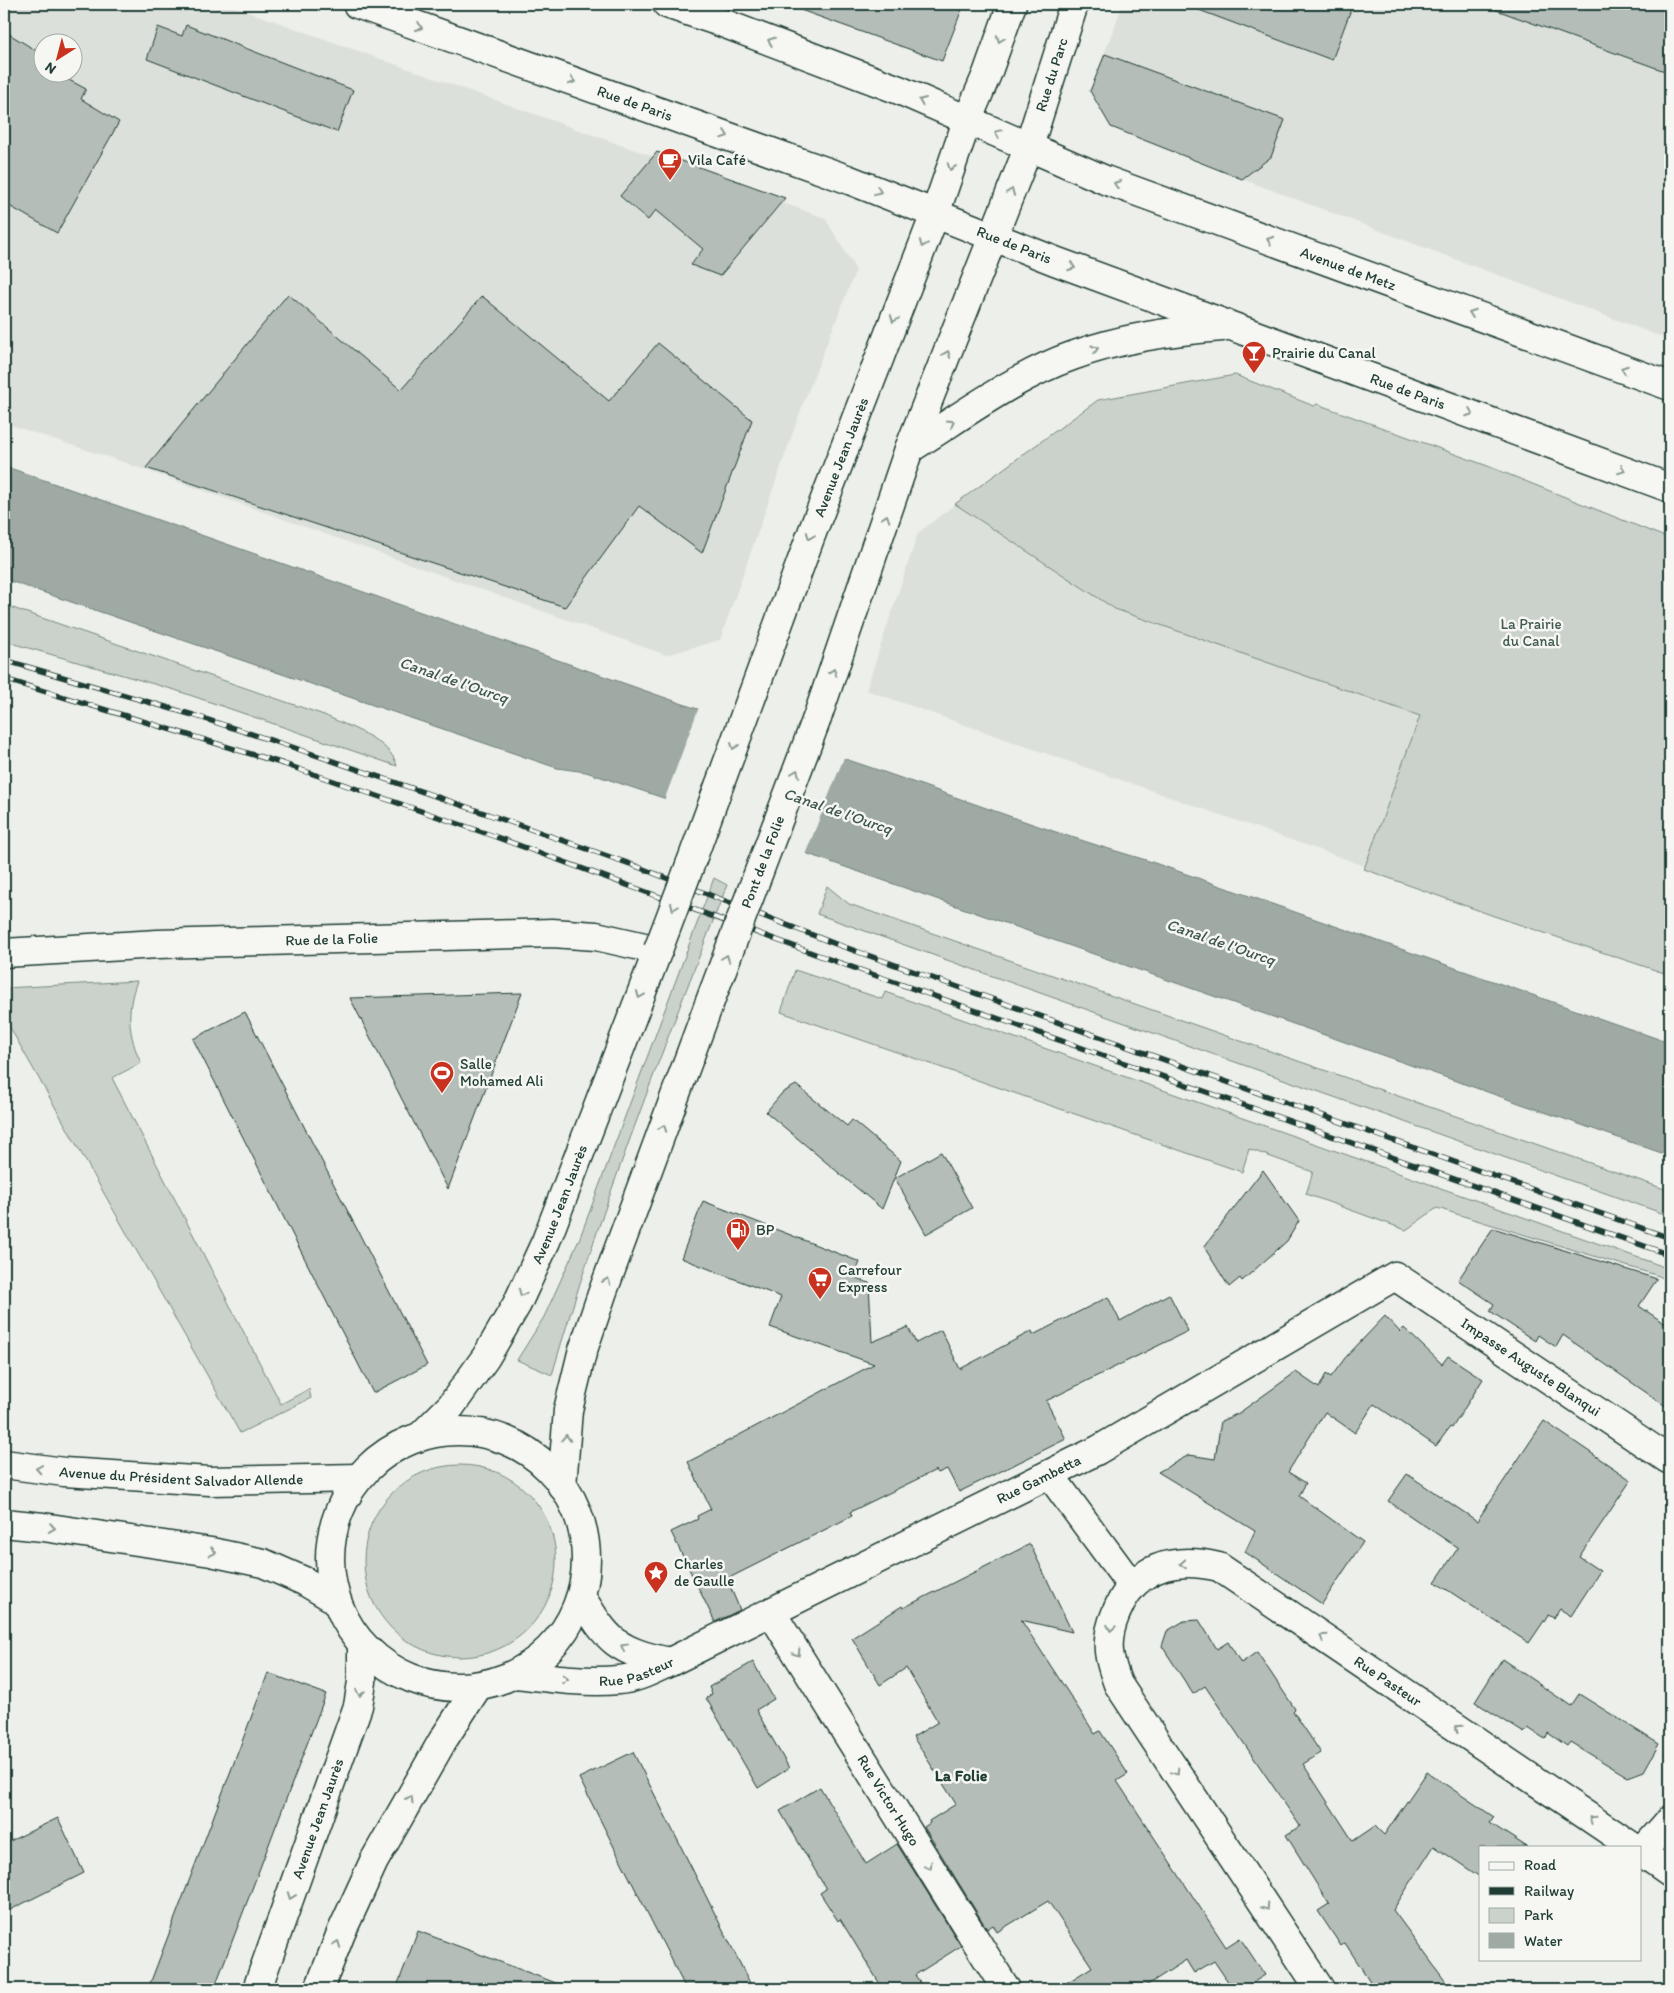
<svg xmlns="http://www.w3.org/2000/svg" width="1674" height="1993" font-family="Itim,sans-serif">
<rect width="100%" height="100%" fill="#edefea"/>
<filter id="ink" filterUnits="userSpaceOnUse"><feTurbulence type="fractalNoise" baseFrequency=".02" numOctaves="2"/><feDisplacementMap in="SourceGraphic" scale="10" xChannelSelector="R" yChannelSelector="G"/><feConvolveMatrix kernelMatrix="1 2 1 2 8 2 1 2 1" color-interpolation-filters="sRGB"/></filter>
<g filter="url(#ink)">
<g fill="#dce0db" fill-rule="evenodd">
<path d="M 4,4 L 227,4 L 825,218 L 856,270 L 803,404 L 720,640 L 666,655 L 117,460 L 4,423 ZM 42,42 L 72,42 L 72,72 L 42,72 Z"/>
<path d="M 1123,4 L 1670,4 L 1670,340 L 1242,179 L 1090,91 Z"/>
<path d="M 955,504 L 1115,608 L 1421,716 L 1365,866 L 866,690 L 918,533 Z"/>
</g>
<g fill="#cbd2cc" stroke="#758880">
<path d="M 1235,375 L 1314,406 L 1317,404 L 1485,465 L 1670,539 L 1670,975 L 1494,916 L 1364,869 L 1420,716 L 1115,609 L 955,504 L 1098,400 Z"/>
<path d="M 4,605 L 324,715 C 347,726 391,740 397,766 L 175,690 L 4,641 Z"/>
<path d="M 714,878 L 727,885 C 664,1047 600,1208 552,1375 L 517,1360 L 544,1317 L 579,1240 Z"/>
<path d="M 827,886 L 849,904 L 1670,1191 L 1670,1216 L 817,914 Z"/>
<path d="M 795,970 L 882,999 L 885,992 L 1659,1265 L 1670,1270 L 1670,1282 L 1659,1276 L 1437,1208 L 1406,1230 L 1306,1194 L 1313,1172 L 1249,1149 L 1242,1172 L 781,1012 Z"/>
<path d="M 137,981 C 126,1010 128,1035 141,1063 L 112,1078 L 281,1404 L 309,1389 L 311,1398 L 240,1433 L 4,1017 L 4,988 Z"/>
<circle cx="460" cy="1561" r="96"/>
</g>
<path fill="#9faaa4" stroke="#6c7e77" d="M 4,466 L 783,739 C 905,776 1023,825 1146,860 L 1670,1043 L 1670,1156 L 808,854 L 750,827 L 586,772 L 557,768 L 4,579 Z"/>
<path fill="#edefea" d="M 699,707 L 783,736 L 845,755 L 805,855 L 749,829 L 664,801 Z"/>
<g fill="#b4bdb8" stroke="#1f3d34">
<path d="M 796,4 L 964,4 L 942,61 L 795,8 Z"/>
<path d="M 1191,4 L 1353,4 L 1332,60 L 1191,7 Z"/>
<path d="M 1491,4 L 1670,4 L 1670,73 L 1491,8 Z"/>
<path d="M 186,25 L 353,90 L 337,132 L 147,59 L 158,27 L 182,36 Z"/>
<path d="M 4,31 L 42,54 L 42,72 L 54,72 L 86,89 L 81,99 L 119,122 L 57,233 L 4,203 Z"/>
<path d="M 1105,54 L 1285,120 L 1271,157 L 1242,179 L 1111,127 L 1090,91 Z"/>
<path d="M 657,152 L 785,198 L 720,276 L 691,265 L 703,249 L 656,210 L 648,220 L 620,196 Z"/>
<path d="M 288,294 L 401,390 L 482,296 L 609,401 L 658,343 L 752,420 L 702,553 L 639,506 L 565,607 L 146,468 Z"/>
<path d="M 522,993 L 448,1189 L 350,998 Z"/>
<path d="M 245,1012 L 427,1365 L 373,1393 L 193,1039 Z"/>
<path d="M 796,1085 L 847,1126 L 852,1120 L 901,1161 L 882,1209 L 766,1112 L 782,1093 Z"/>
<path d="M 941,1152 L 972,1208 L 926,1234 L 895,1178 Z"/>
<path d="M 1263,1170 L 1299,1221 L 1287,1241 L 1242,1281 L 1240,1278 L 1229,1287 L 1204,1247 Z"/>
<path d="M 703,1201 L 860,1262 L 854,1277 L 869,1283 L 872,1342 L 908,1327 L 916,1343 L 941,1330 L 960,1369 L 1032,1331 L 1033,1335 L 1108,1297 L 1120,1321 L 1169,1294 L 1188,1331 L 1046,1401 L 1066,1439 L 959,1492 L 947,1469 L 938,1473 L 936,1470 L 850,1512 L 852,1516 L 727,1579 L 740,1610 L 715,1622 L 671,1532 L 698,1519 L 697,1516 L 711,1509 L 688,1462 L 874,1364 L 770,1327 L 781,1297 L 681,1258 Z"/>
<path d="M 1493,1228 L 1657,1279 L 1639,1306 L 1670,1327 L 1670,1409 L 1563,1335 L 1556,1347 L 1538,1335 L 1535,1341 L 1490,1311 L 1494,1304 L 1458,1280 Z"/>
<path d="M 1385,1316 L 1400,1332 L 1404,1328 L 1442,1364 L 1448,1356 L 1483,1379 L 1452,1428 L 1450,1427 L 1436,1446 L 1374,1404 L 1355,1433 L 1325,1412 L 1288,1472 L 1306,1483 L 1299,1496 L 1363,1542 L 1322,1604 L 1245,1552 L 1255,1531 L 1158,1472 L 1189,1455 L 1215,1459 L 1221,1421 L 1239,1413 L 1296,1372 L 1319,1388 L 1326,1374 L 1331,1377 L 1345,1358 Z"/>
<path d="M 1544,1421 L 1631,1480 L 1579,1557 L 1600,1571 L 1571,1616 L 1560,1609 L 1554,1618 L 1548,1615 L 1529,1643 L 1435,1582 L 1458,1548 L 1388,1501 L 1407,1474 L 1477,1521 Z"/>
<path d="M 1030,1544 L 1072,1632 L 1021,1620 L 1095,1734 L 1100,1731 L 1128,1774 L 1117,1781 L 1226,1947 L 1240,1938 L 1265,1975 L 1243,1989 L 1233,1989 L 1214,1961 L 1194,1973 L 1186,1960 L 1141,1989 L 1057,1989 L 1092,1967 L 1048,1901 L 997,1932 L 993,1925 L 987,1929 L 924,1827 L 930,1823 L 929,1821 L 956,1804 L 913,1737 L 938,1722 L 906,1668 L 880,1685 L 852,1638 L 902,1606 L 903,1608 Z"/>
<path d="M 1199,1620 L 1217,1649 L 1228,1642 L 1241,1663 L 1257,1652 L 1295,1709 L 1293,1711 L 1321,1753 L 1303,1764 L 1353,1841 L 1375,1826 L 1384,1835 L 1427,1772 L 1494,1817 L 1490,1823 L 1527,1847 L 1480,1847 L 1480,1877 L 1434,1846 L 1393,1910 L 1451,1989 L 1375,1989 L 1345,1943 L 1341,1946 L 1318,1911 L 1329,1904 L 1286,1835 L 1300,1826 L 1205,1686 L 1193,1694 L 1162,1646 L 1167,1631 L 1184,1621 Z"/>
<path d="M 1502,1659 L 1571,1706 L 1579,1694 L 1659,1744 L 1644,1771 L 1628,1777 L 1570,1742 L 1567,1746 L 1548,1733 L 1545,1739 L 1528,1728 L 1524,1733 L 1475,1702 Z"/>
<path d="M 753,1662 L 774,1699 L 756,1710 L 789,1768 L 758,1788 L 706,1698 L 712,1694 L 709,1687 Z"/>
<path d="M 268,1673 L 326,1694 L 214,1989 L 148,1989 Z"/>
<path d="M 633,1752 L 753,1989 L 686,1989 L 579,1778 Z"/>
<path d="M 820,1787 L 866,1864 L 897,1844 L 961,1946 L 915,1975 L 924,1989 L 883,1989 L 840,1919 L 838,1921 L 820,1893 L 826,1889 L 780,1811 Z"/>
<path d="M 58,1818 L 84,1873 L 4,1913 L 4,1844 Z"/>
<path d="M 418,1931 L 564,1986 L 564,1989 L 396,1989 Z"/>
</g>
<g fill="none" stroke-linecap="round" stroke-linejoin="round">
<defs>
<g id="minor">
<path id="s1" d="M 4,953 L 158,944 L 552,933 L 596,936 L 658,950"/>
<path d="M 1050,1475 L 1131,1585"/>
<path d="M 581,1596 C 608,1642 617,1651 670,1662"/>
<path id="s2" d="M 771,1612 L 1006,1989"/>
<path id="s3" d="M 517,1674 C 550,1678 585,1683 618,1680 C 637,1679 654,1669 670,1662 L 1098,1450 L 1395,1276 L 1668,1459"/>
<path d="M 1640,1852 L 1670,1873"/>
<path d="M 1641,1853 L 1670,1820"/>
<path id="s4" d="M 1320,1989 L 1118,1684 C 1115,1676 1112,1667 1110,1658 C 1107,1644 1110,1627 1116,1613 C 1134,1567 1173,1556 1219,1567 L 1633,1847"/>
</g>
<g id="major">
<path id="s5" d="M 357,4 L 847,179 L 1055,261 L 1670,488"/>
<path id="s6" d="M 667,4 L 720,22 L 899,90 L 1105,180 L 1670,386"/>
<path d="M 909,449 C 961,417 1015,376 1072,356 C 1121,338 1171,331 1222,327"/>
<path id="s7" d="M 817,718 L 909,449 L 1029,146 L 1074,4"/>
<path id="s8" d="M 690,865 L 810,538 L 935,214 L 967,121 L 987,74 L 1012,4"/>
<circle cx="458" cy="1559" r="128"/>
<path id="s9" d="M 420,1437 L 451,1406 L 486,1357 L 517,1304 L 546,1241 L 658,950"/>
<path id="s10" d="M 4,1464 L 64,1472 L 210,1481 L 359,1478"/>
<path d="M 562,1486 L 568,1410 L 582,1353 L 602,1294 L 709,1004"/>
<path d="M 4,1523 L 43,1527 L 211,1552 L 263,1563 L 304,1581 L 336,1600"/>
<path id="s11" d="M 257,1989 L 358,1706 L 362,1682 L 362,1645"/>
<path d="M 319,1989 L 341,1933 L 374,1861 L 443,1740 L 478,1686"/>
</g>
</defs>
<use href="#minor" stroke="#1f3d34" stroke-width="31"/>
<use href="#major" stroke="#1f3d34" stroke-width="31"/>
<use href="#minor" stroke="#f6f6f2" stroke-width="28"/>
<use href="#major" stroke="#f6f6f2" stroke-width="28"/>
<defs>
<g id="rail">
<path d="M 4,660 L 193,715 L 292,747 L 493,816 L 633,865 L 833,943 L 1670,1238"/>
<path d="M 4,679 L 284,764 L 488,834 L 826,958 L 1670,1255"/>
</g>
</defs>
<use href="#rail" stroke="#1f3d34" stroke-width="5.5"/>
<use href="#rail" stroke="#f6f6f2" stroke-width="4" stroke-dasharray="11" stroke-linecap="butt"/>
<defs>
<g id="major-bridge">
<path d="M 658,950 L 690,865"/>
<path id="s12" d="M 709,1004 L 817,718"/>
</g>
</defs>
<use href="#major-bridge" stroke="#1f3d34" stroke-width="31" stroke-linecap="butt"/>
<use href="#major-bridge" stroke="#f6f6f2" stroke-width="28"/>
</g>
<defs><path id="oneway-chevron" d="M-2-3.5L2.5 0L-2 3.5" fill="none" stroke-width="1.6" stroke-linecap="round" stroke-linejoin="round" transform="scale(1.25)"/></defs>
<g stroke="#8a9a93">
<use href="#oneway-chevron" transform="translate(419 27) rotate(20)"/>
<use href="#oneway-chevron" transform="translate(1000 39) rotate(111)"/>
<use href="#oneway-chevron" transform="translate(771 41) rotate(-159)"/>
<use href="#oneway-chevron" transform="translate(572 81) rotate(19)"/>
<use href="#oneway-chevron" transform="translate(922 101) rotate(-156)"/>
<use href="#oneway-chevron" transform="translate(998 133) rotate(-157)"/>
<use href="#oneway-chevron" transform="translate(725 135) rotate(19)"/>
<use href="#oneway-chevron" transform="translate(951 167) rotate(109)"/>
<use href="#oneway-chevron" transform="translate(1117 184) rotate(-160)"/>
<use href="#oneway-chevron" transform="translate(878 191) rotate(22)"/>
<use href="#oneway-chevron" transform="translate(1011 192) rotate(-69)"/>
<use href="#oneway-chevron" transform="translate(1270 240) rotate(-160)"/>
<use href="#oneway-chevron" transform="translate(923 244) rotate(111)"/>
<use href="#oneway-chevron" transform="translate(1072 267) rotate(20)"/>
<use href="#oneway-chevron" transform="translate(1472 313) rotate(-160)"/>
<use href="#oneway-chevron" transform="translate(894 319) rotate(111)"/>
<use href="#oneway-chevron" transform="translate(1095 349) rotate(-17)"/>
<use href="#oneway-chevron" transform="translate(947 354) rotate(-68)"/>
<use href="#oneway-chevron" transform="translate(1624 369) rotate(-160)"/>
<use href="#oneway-chevron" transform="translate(1470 413) rotate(20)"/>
<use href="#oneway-chevron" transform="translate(951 423) rotate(-32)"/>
<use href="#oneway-chevron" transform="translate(1622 470) rotate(21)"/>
<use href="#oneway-chevron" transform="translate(886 518) rotate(-71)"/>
<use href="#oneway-chevron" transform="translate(810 536) rotate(111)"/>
<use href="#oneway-chevron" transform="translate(833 672) rotate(-71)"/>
<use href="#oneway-chevron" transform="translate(734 746) rotate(110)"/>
<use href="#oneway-chevron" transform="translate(796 773) rotate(-69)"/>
<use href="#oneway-chevron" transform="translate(674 907) rotate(111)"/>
<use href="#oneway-chevron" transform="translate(726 958) rotate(-69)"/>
<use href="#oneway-chevron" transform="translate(640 995) rotate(112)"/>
<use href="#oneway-chevron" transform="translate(663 1128) rotate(-70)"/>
<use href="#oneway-chevron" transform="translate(607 1281) rotate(-70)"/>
<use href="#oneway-chevron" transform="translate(522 1293) rotate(115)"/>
<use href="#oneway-chevron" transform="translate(566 1438) rotate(-88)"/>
<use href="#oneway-chevron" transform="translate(39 1469) rotate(-171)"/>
<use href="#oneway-chevron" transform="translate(52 1528) rotate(9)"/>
<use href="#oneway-chevron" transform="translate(213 1552) rotate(11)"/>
<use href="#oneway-chevron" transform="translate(1183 1564) rotate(175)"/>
<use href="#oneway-chevron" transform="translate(1111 1628) rotate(100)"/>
<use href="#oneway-chevron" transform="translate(1323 1637) rotate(-146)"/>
<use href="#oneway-chevron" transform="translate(624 1647) rotate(-151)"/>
<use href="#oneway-chevron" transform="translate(797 1653) rotate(58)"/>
<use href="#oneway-chevron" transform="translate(565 1679) rotate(4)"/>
<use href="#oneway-chevron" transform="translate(360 1693) rotate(99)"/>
<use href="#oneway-chevron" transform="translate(1458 1728) rotate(-146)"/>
<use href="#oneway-chevron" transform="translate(1176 1772) rotate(56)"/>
<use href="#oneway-chevron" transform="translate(410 1799) rotate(-60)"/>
<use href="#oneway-chevron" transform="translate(1592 1819) rotate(-146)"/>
<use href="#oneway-chevron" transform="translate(929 1866) rotate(58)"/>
<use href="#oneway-chevron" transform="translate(291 1896) rotate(110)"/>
<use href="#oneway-chevron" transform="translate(1266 1907) rotate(56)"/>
<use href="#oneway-chevron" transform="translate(337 1944) rotate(-69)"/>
</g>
</g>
<defs>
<symbol id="cafe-pin" viewBox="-11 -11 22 30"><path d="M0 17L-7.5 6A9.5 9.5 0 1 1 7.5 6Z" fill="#c8321e" stroke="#f6f6f2"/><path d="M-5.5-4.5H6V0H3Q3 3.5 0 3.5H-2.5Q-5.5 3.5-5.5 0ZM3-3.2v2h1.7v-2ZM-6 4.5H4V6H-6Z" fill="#fff"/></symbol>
<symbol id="bar-pin" viewBox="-11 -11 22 30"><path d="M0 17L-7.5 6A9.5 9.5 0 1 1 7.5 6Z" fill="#c8321e" stroke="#f6f6f2"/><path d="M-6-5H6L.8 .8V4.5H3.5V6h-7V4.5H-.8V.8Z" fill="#fff"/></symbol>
<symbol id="stadium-pin" viewBox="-11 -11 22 30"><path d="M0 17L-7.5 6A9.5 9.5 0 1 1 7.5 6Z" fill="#c8321e" stroke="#f6f6f2"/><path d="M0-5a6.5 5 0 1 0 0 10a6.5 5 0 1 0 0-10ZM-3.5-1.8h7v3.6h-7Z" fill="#fff"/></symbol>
<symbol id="fuel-pin" viewBox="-11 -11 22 30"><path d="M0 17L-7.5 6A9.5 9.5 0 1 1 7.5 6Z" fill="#c8321e" stroke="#f6f6f2"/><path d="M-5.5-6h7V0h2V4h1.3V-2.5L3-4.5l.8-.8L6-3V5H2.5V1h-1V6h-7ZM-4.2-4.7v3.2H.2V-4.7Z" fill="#fff"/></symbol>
<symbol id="supermarket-pin" viewBox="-11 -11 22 30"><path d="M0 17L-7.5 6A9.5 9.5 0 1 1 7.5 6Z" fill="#c8321e" stroke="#f6f6f2"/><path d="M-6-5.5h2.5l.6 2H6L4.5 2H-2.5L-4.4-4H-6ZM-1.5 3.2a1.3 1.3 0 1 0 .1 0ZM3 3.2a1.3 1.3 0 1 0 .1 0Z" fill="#fff"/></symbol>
<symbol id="sight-pin" viewBox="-11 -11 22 30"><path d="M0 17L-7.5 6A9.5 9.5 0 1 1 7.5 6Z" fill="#c8321e" stroke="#f6f6f2"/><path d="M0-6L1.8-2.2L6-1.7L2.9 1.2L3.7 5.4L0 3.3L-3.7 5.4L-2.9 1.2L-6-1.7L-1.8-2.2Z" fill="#fff"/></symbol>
</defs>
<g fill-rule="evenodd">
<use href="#cafe-pin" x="656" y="146" width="28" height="38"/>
<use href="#bar-pin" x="1240" y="339" width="28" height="38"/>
<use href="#stadium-pin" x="428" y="1059" width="28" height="38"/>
<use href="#fuel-pin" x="724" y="1216" width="28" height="38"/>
<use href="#supermarket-pin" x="806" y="1265" width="28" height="38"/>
<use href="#sight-pin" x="642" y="1559" width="28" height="38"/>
</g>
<g text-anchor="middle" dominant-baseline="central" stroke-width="5" stroke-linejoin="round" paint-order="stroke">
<g font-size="15" fill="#1f3d34" stroke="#f6f6f2">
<text stroke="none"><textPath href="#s7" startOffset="685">Rue du Parc</textPath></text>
<text stroke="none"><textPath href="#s5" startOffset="295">Rue de Paris</textPath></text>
<text stroke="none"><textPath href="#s5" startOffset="700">Rue de Paris</textPath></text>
<text stroke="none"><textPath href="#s6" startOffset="731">Avenue de Metz</textPath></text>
<text stroke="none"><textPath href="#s5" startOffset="1120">Rue de Paris</textPath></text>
<text stroke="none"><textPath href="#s8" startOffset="435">Avenue Jean Jaurès</textPath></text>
<text stroke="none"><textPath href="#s12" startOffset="152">Pont de la Folie</textPath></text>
<text stroke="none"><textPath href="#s1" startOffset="328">Rue de la Folie</textPath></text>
<text stroke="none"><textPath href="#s9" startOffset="274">Avenue Jean Jaurès</textPath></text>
<text stroke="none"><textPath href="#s3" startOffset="1142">Impasse Auguste Blanqui</textPath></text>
<text stroke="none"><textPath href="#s10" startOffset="178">Avenue du Président Salvador Allende</textPath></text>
<text stroke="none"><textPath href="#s3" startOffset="568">Rue Gambetta</textPath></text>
<text stroke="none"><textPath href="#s3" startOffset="121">Rue Pasteur</textPath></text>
<text stroke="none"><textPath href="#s4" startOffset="768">Rue Pasteur</textPath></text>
<text stroke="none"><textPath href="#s2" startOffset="222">Rue Victor Hugo</textPath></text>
<text stroke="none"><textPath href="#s11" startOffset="181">Avenue Jean Jaurès</textPath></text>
</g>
<g font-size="15" fill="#1f3d34" stroke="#f6f6f2" text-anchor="start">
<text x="688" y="160">Vila Café</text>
<text x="1272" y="353">Prairie du Canal</text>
<text x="460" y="1064">Salle<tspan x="460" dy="17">Mohamed Ali</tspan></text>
<text x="756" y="1230">BP</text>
<text x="838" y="1270">Carrefour<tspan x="838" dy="17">Express</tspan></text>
<text x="674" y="1564">Charles<tspan x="674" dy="17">de Gaulle</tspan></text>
</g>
<g font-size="15" fill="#415b52" stroke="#f6f6f2">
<text x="1531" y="624">La Prairie<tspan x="1531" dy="17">du Canal</tspan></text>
</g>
<g font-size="16" font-style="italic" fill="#3f5850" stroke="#f6f6f2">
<text transform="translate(454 680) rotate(19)">Canal de l'Ourcq</text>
<text transform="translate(838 811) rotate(19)">Canal de l'Ourcq</text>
<text transform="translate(1221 942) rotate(19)">Canal de l'Ourcq</text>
</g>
<g font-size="16" font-weight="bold" fill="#1f3d34" stroke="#f6f6f2">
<text x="961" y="1775">La Folie</text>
</g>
</g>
<rect width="1674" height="1993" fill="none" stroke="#f6f6f2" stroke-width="20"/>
<rect x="10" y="10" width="1654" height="1973" fill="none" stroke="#1f3d34" stroke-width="2" filter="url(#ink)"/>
<rect x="1479" y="1846" width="162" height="115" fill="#f6f6f2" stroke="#a0aca6"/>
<rect x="1489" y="1862" width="25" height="8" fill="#f6f6f2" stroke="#a0aca6"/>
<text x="1524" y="1870" font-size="15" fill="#1f3d34">Road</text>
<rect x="1489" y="1887" width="25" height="8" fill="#1f3d34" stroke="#a0aca6"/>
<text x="1524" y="1896" font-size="15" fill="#1f3d34">Railway</text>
<rect x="1489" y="1908" width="25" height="15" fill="#cbd2cc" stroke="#a0aca6"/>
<text x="1524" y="1920" font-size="15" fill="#1f3d34">Park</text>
<rect x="1489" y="1933" width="25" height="15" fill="#9faaa4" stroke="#a0aca6"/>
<text x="1524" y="1946" font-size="15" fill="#1f3d34">Water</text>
<g transform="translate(58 58) rotate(216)"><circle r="24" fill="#f6f6f2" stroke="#a0aca6"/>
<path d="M0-4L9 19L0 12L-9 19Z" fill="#c8321e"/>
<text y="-8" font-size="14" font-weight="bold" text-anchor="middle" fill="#1f3d34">N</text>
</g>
</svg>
